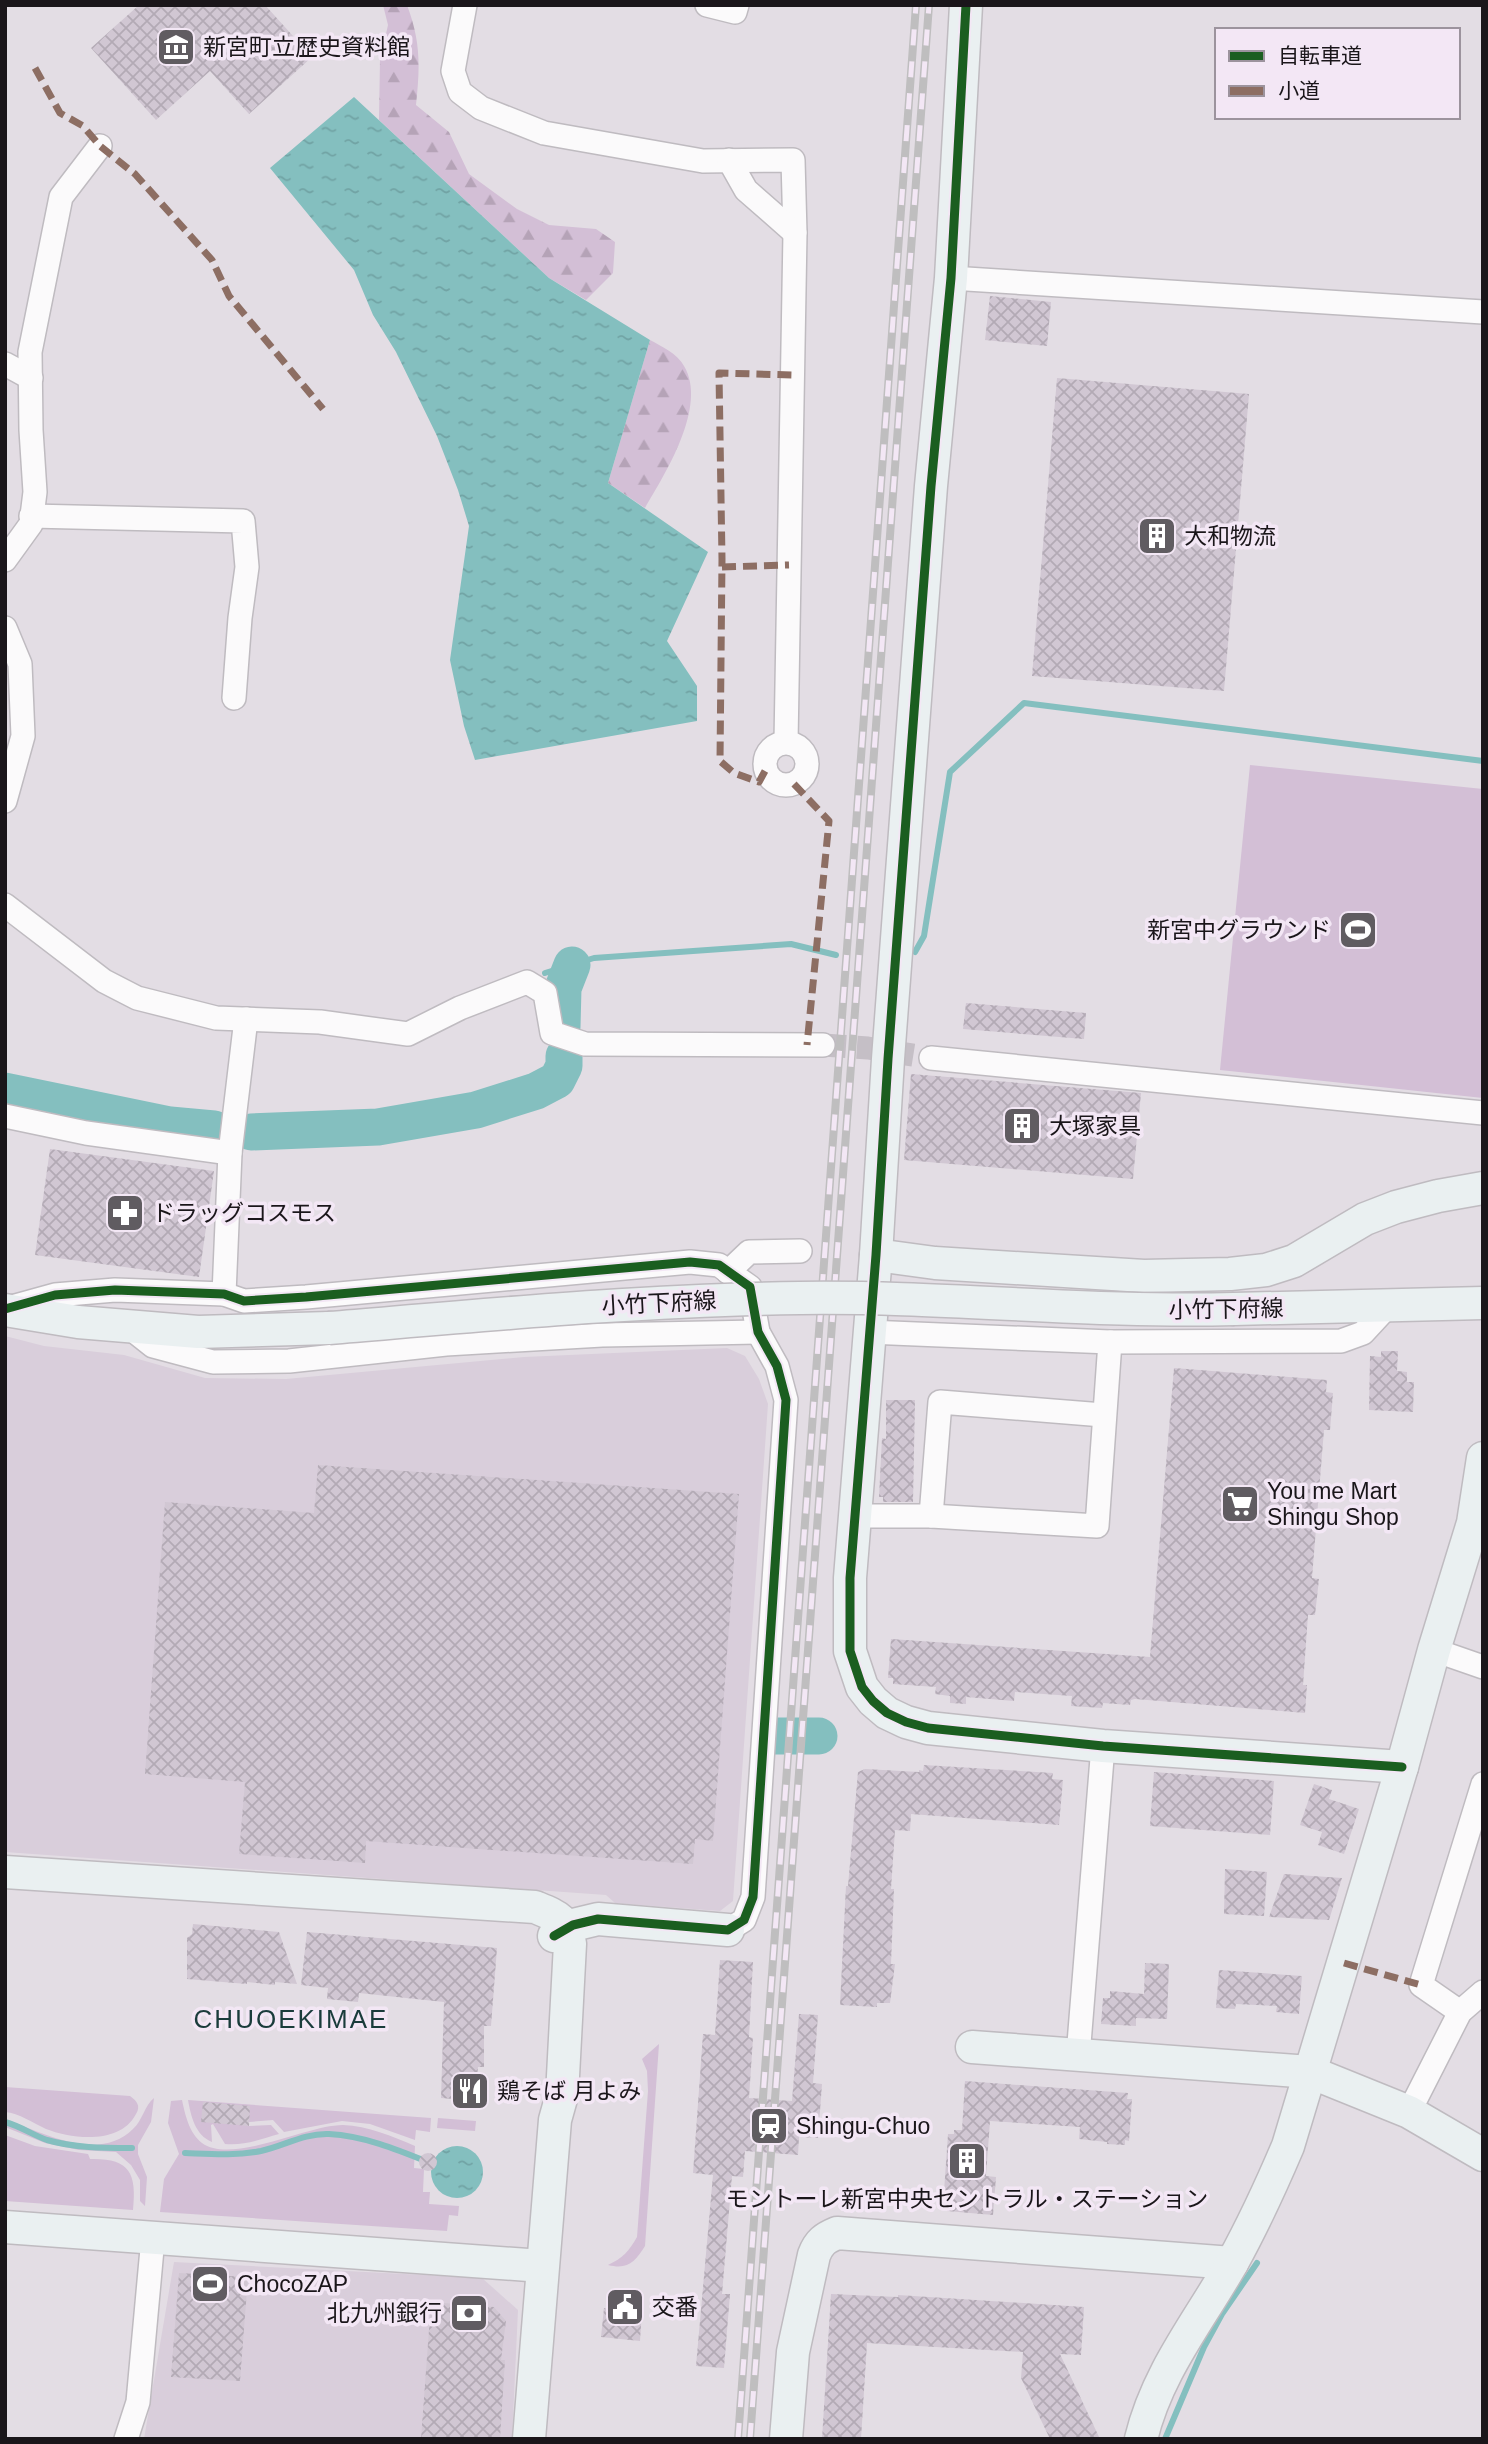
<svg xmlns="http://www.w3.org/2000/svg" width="1488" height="2444" font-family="Arial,'Noto Sans JP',sans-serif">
<defs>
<pattern id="forest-firs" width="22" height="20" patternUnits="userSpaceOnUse" patternTransform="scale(1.75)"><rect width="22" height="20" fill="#d3bfd6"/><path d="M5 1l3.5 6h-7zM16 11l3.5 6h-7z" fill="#b5a3b7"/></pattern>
<pattern id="water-ripples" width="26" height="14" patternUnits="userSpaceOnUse" patternTransform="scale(1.75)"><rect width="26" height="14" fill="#84bfbf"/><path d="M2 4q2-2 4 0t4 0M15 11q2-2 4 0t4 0" fill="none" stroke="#71a3a4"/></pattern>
<pattern id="building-cross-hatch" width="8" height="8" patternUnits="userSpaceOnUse" patternTransform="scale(1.75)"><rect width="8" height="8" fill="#d1c7d3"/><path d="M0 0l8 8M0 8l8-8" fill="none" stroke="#b3aab5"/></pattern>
</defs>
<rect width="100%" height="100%" fill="#e3dde4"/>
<g fill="#d9cedb">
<path d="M 5,1336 L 44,1346 L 124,1355 L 205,1378 L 286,1379 L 524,1357 L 727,1348 L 745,1356 L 759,1379 L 768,1404 L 733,1901 L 720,1911 L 615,1903 L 606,1895 L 5,1852 Z"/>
<path d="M 174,2262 L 482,2278 L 518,2310 L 512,2439 L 144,2439 Z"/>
</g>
<g fill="#d3bfd6">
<path d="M 1250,765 L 1483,789 L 1483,1098 L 1220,1070 Z"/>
<path d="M 659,2044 L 645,2246 C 635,2262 628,2270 608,2265 C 623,2258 629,2251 637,2237 L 648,2091 L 647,2071 L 642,2059 Z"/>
<path d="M 5,2087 L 130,2096 C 137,2101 141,2106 136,2114 C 120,2145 72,2139 46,2129 C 33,2123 19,2113 5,2112 Z"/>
<path d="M 154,2098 L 151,2122 L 138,2145 L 138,2154 L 147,2177 L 145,2206 L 140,2201 L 140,2180 L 131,2165 L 116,2152 L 79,2150 L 45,2143 L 5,2127 L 5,2119 C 43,2133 99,2163 133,2129 C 143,2120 144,2106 154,2098 Z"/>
<path d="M 182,2100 C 185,2114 189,2133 202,2143 C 232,2165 306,2125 343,2125 C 368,2126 392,2136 415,2146 L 414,2168 L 424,2169 L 423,2192 L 430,2192 L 429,2204 L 459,2206 L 458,2216 L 449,2215 L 447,2231 L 160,2212 L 164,2179 L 179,2154 L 168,2123 L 171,2101 Z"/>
<path d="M 188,2100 L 431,2118 L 430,2132 L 416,2130 L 415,2140 L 370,2124 L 342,2121 L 284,2132 L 273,2120 L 249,2122 L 249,2126 L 271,2125 L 279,2134 C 261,2139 244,2146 225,2144 L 213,2124 L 211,2125 L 212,2142 C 195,2135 191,2116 188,2100 Z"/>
<path d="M 438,2118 L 476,2121 L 475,2131 L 437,2128 Z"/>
<path d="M 5,2135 L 35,2146 L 88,2154 L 90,2159 C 129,2158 137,2172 133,2210 L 5,2201 Z"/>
</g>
<g fill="url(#forest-firs)">
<path d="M 383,5 L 407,5 C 421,42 420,67 416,105 L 449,132 L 469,174 L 517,209 L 549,225 L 596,229 L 615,242 L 613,273 L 586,300 L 549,278 L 379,120 L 380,60 L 388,25 Z"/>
<path d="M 650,340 C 661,346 678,354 684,366 C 708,406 665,474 645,508 L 608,483 Z"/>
</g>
<g fill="url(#water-ripples)">
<path d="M 354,97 L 549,278 L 650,340 L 608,483 L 708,552 L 667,641 L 697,686 L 697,721 L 475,760 L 464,726 L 450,660 L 469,526 L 458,490 L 437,436 L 396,352 L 373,315 L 354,270 L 270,168 Z"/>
<circle cx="457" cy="2172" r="26"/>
</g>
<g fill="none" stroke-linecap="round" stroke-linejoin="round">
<g stroke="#84bfbf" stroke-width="6">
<path d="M 915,952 L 924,936 L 950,772 L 1024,703 L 1483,761"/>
<path d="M 545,973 L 594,958 L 791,944 L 836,955"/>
<path d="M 5,2122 C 20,2126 33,2135 47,2140 C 74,2148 103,2148 132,2148"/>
<path d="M 185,2153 C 211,2154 235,2156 261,2151 C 284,2146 304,2133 329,2134 C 367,2136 403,2152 438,2166"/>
<path d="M 1165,2439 L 1204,2347 L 1222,2314 L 1257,2263"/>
</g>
<g stroke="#84bfbf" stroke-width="37">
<path d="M 562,1027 L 563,988 L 572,965"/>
<path d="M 5,1091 L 170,1125 L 214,1129"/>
<path d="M 251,1132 L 378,1127 L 476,1110 L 536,1091 L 557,1080 L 564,1066 L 564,1056"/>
<path d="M 775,1736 L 819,1736"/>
</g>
</g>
<g fill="url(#building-cross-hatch)">
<path d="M 139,5 L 265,5 L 312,57 L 249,114 L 210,71 L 156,120 L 91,48 Z"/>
<path d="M 990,296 L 1051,302 L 1047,346 L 985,340 Z"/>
<path d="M 1057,378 L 1249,394 L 1224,691 L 1032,676 Z"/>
<path d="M 966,1003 L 1086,1013 L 1084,1039 L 963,1029 Z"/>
<path d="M 911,1074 L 1141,1093 L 1133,1179 L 904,1160 Z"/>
<path d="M 50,1149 L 214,1171 L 199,1277 L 35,1255 Z"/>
<path d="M 1381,1351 L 1398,1351 L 1397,1371 L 1407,1372 L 1407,1382 L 1414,1382 L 1413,1412 L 1369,1410 L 1370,1356 L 1381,1357 Z"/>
<path d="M 1174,1368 L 1327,1380 L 1326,1392 L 1333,1393 L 1330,1430 L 1324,1430 L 1312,1578 L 1319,1579 L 1315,1615 L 1308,1615 L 1303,1685 L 1307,1685 L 1305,1713 L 1135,1699 L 1131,1700 L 1130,1705 L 1103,1703 L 1102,1708 L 1071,1706 L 1072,1696 L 1015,1692 L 1014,1701 L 966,1697 L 966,1704 L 950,1703 L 950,1696 L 935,1694 L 936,1687 L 893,1684 L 893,1678 L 888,1678 L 891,1639 L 1150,1657 Z"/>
<path d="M 886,1400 L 915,1400 L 913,1502 L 883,1502 L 883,1497 L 879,1497 L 882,1438 L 886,1439 Z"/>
<path d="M 318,1465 L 739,1494 L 713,1841 L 695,1839 L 693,1864 L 366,1841 L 365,1863 L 239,1854 L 245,1782 L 145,1774 L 165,1502 L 314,1513 Z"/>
<path d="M 924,1765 L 1053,1773 L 1052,1779 L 1063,1780 L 1059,1825 L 911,1814 L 910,1831 L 895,1830 L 891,1889 L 894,1889 L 891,1964 L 895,1964 L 890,2003 L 877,2003 L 877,2007 L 840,2005 L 846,1886 L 848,1886 L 858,1772 L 865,1769 L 919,1772 L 919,1770 L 923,1771 Z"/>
<path d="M 1154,1772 L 1274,1781 L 1270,1835 L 1150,1826 Z"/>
<path d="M 1314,1784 L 1332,1790 L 1329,1799 L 1359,1809 L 1344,1854 L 1318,1845 L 1322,1832 L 1300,1825 Z"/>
<path d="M 1225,1869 L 1267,1872 L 1264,1916 L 1224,1914 Z"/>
<path d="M 1284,1874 L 1342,1878 L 1329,1920 L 1269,1917 Z"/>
<path d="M 193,1924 L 279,1932 L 297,1984 L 275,1982 L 275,1985 L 247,1982 L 247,1984 L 187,1979 L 187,1938 L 192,1934 Z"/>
<path d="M 307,1932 L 497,1948 L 491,2026 L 484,2026 L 484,2067 L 478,2067 L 475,2101 L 441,2098 L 444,2002 L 359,1993 L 358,2002 L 327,1999 L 328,1988 L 301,1985 Z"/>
<path d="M 720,1960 L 753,1962 L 749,2037 L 753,2038 L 749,2098 L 792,2101 L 799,2014 L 818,2015 L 813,2083 L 822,2084 L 818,2138 L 799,2137 L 798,2155 L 745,2151 L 743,2177 L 732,2176 L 722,2294 L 730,2294 L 724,2368 L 696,2366 L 713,2175 L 693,2173 L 703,2034 L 715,2035 Z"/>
<path d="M 1145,1963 L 1169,1964 L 1167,2019 L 1136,2018 L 1136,2026 L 1101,2024 L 1103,1998 L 1110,1998 L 1110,1991 L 1144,1994 Z"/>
<path d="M 1219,1970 L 1302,1976 L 1299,2014 L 1276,2012 L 1277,2006 L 1236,2004 L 1235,2009 L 1216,2008 Z"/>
<path d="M 965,2081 L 1128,2093 L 1127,2099 L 1132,2099 L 1129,2141 L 1125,2140 L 1125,2145 L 1107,2144 L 1107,2142 L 1079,2139 L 1080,2127 L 990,2121 L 986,2176 L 996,2177 L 993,2215 L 947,2211 L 948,2206 L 943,2206 L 948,2134 L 954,2134 L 954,2130 L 962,2130 Z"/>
<path d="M 203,2102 L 250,2106 L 249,2126 L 201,2122 Z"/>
<circle cx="428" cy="2162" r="9"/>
<path d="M 179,2273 L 248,2277 L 240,2381 L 171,2377 Z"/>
<path d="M 831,2294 L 898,2297 L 898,2295 L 1084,2307 L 1081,2355 L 1060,2354 L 1100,2439 L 1050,2439 L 1021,2378 L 1023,2352 L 867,2343 L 861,2439 L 822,2439 Z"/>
<path d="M 431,2302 L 494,2307 L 506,2321 L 501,2360 L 505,2360 L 500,2439 L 421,2439 Z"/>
<path d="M 604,2308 L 642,2311 L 640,2341 L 601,2337 Z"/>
</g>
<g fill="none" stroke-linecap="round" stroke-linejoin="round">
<path stroke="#c5bfc6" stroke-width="23" stroke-dasharray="23 11" stroke-linecap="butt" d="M 823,1045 L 868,1048 L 931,1058"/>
<defs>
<g id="street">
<path d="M 465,5 L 453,71 L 460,92 L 481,108 L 544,133 L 703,161 L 793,160 L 795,233 L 786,742"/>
<path d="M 707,5 L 735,12 L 737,5"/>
<path d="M 729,160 L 746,190 L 795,233"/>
<path d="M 951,278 L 1483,312"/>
<path d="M 5,364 L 31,378"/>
<path d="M 31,516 L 243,521 L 247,567 L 240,618 L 234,698"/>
<path d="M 5,560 L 31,524 L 35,492 L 31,430 L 30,352 L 61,197 L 100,146"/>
<path d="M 5,628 L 20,664 L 23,736 L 5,801"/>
<circle cx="786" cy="764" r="21"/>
<path d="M 5,905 L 104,981 L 137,998 L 216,1018 L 320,1022 L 408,1034 L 460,1008 L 527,982 L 545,993 L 552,1033 L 585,1044 L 823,1045"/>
<path d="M 931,1058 L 1483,1113"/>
<path d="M 5,1116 L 86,1133 L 230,1153"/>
<path d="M 728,1272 L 749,1252 L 800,1251"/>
<path d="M 224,1294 L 230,1153 L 246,1019"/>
<path d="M 8,1308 L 55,1295 L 115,1290 L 224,1294 L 244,1301 L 306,1297 L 690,1262 L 719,1265 L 750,1287 L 758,1332 L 777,1366 L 786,1400 L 753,1897 L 744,1920 L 728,1930"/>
<path d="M 129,1327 L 153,1346 L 213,1362 L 289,1361 L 446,1344 L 602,1335 L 758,1332"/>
<path d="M 868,1332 L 1110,1342 L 1341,1341 L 1363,1333 L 1388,1306"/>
<path d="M 855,1516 L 931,1516 L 1097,1526 L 1110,1342"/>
<path d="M 931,1516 L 940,1402 L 1103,1415"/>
<path d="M 1434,1650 L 1483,1667"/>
<path d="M 1460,2012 L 1421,1985 L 1483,1784"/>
<path d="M 1078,2056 L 1103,1746"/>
<path d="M 1409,2112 L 1460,2012 L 1483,1992"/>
<path d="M 126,2439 L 138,2402 L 153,2238"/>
</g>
<g id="secondary">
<path d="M 966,5 L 951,278 L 931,486 L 888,1059 L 876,1255 L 850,1578 L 850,1651 L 862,1687 L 873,1701 L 887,1713 L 906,1722 L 928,1728 L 1103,1746 L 1402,1767"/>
<path d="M 876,1255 L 935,1263 L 1144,1276 L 1230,1274 L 1266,1270 L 1294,1261 L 1365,1219 L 1396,1207 L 1438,1196 L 1483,1188"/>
<path d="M 1234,1309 L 1483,1303"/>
<path d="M 5,1310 L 78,1322 L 198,1332 L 329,1328"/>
<path d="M 5,1872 L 535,1907 C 557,1916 567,1919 570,1944 L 562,2095 L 555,2120 L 529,2439"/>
<path d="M 554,1936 L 573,1925 L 598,1919 L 728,1930"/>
<path d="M 972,2047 L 1310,2072 L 1409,2112 L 1483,2155"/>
<path d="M 5,2227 L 542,2266"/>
<path d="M 786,2439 L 793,2352 L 814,2255 C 819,2242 825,2238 837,2233 L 1232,2263"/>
<path d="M 1141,2439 C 1157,2372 1199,2321 1232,2263 C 1253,2225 1271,2186 1288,2146 L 1402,1767 L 1434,1650 L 1473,1523 L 1483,1458"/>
</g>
</defs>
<use href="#street" stroke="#bfbbc0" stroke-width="26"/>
<use href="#secondary" stroke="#bfbbc0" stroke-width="35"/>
<use href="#street" stroke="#fbfafb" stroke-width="23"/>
<use href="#secondary" stroke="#eaf0f1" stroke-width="32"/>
<defs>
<g id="rail">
<path d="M 738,2439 L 916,5"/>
<path d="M 750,2439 L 929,5"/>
</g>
</defs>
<use href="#rail" stroke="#bfbebf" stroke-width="8"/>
<use href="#rail" stroke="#f3e7f5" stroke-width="5" stroke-dasharray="16" stroke-linecap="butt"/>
<defs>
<path id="secondary-bridge" d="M 329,1328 C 486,1315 642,1300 800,1298 C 945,1296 1089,1313 1234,1309"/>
</defs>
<use href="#secondary-bridge" stroke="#bfbbc0" stroke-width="35" stroke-linecap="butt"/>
<use href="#secondary-bridge" stroke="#eaf0f1" stroke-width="32"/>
<g stroke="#8d6e63" stroke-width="7" stroke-dasharray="14 7" stroke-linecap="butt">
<path d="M 35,68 L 60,113 L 83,126 L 100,146 L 135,174 L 212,260 L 229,296 L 323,409"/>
<path d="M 722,567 L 789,565"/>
<path d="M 765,771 L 759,782 L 734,773 L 720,761 L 722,559 L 719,373 L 792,375"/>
<path d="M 794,784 L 829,821 L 807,1045"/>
<path d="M 1344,1963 L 1421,1985"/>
</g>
<defs>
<g id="cycleway">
<path d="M 966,5 L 951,278 L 931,486 L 888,1059 L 876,1255 L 850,1578 L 850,1651 L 862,1687 L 873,1701 L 887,1713 L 906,1722 L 928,1728 L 1103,1746 L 1402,1767"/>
<path d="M 5,1309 L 55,1295 L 115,1290 L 224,1294 L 244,1301 L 306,1297 L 690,1262 L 719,1265 L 750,1287 L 758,1332 L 777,1366 L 786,1400 L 753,1897 L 744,1920 L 728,1930 L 598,1919 L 573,1925 L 554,1936"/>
</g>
</defs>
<use href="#cycleway" stroke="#f3e7f5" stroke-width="13"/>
<use href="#cycleway" stroke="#1b5e20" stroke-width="9"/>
</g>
<defs>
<symbol id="museum-square" viewBox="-11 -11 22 22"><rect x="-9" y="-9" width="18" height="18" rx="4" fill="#605c61" stroke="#f3e7f5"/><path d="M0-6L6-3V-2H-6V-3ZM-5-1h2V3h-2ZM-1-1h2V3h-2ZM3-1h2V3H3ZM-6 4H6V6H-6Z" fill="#fff"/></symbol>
<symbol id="building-square" viewBox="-11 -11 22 22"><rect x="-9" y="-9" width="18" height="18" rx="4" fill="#605c61" stroke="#f3e7f5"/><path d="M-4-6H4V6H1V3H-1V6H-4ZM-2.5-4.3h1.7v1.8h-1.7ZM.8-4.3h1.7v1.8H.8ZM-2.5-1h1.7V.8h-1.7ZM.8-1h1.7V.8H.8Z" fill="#fff"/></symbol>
<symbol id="stadium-square" viewBox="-11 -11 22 22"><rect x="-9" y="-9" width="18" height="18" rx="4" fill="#605c61" stroke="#f3e7f5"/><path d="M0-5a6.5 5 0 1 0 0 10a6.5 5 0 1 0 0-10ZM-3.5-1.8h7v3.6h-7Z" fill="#fff"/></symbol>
<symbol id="pharmacy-square" viewBox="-11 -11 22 22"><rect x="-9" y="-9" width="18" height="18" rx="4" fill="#605c61" stroke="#f3e7f5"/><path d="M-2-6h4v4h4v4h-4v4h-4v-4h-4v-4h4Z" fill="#fff"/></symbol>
<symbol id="supermarket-square" viewBox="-11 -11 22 22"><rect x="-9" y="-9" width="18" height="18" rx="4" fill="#605c61" stroke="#f3e7f5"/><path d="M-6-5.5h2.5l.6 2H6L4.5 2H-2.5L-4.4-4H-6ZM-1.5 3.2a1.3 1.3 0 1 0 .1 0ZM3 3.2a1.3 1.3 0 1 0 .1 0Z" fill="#fff"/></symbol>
<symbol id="restaurant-square" viewBox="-11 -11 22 22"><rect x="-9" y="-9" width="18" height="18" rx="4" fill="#605c61" stroke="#f3e7f5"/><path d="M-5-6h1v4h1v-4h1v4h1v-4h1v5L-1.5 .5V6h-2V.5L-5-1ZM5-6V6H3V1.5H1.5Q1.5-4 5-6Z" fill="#fff"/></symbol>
<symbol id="station-square" viewBox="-11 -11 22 22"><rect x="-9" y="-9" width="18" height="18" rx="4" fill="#605c61" stroke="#f3e7f5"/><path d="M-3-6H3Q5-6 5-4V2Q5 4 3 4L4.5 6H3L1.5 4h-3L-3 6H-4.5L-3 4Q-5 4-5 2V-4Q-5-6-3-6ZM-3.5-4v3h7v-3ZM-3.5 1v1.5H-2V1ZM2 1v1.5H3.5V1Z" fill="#fff"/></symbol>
<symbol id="civic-square" viewBox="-11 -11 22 22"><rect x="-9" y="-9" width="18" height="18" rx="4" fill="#605c61" stroke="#f3e7f5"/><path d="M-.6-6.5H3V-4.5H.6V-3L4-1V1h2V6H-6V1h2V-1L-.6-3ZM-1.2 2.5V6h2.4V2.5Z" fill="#fff"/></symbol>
<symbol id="bank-square" viewBox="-11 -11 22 22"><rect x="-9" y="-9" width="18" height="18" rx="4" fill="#605c61" stroke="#f3e7f5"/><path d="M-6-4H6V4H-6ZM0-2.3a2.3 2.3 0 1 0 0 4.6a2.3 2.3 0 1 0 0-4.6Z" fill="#fff"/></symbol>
</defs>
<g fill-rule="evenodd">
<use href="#museum-square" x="154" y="25" width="44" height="44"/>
<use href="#building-square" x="1135" y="514" width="44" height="44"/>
<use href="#stadium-square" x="1336" y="908" width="44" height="44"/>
<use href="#building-square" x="1000" y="1104" width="44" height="44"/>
<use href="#pharmacy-square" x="103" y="1191" width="44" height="44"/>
<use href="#supermarket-square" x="1218" y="1482" width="44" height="44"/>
<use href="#restaurant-square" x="448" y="2069" width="44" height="44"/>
<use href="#station-square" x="747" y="2104" width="44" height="44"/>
<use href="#building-square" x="945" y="2139" width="44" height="44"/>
<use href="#stadium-square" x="188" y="2262" width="44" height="44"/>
<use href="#civic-square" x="603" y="2285" width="44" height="44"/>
<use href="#bank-square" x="447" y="2291" width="44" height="44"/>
</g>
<g text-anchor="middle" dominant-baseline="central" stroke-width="7" stroke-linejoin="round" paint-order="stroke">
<g font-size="23" fill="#1a161a" stroke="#f3e7f5" text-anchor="start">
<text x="203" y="47">新宮町立歴史資料館</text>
<text x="1184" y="536">大和物流</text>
<text x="1331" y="930" text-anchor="end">新宮中グラウンド</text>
<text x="1049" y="1126">大塚家具</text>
<text x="152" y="1213">ドラッグコスモス</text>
<text x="1267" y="1491">You me Mart<tspan x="1267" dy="26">Shingu Shop</tspan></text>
<text x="497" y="2091">鶏そば 月よみ</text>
<text x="796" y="2126">Shingu-Chuo</text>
<text x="967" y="2199" text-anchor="middle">モントーレ新宮中央セントラル・ステーション</text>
<text x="237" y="2284">ChocoZAP</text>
<text x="652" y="2307">交番</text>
<text x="442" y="2313" text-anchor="end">北九州銀行</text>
</g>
<g font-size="23" fill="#1a161a" stroke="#f3e7f5">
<text transform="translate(659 1303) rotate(-3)">小竹下府線</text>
<text transform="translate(1226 1309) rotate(-1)">小竹下府線</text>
</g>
<g font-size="26" letter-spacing="2" fill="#1a3c3b" stroke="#f3e7f5">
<text x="291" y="2019">CHUOEKIMAE</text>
</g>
</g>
<rect width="1488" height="2444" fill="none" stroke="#1a161a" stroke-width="14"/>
<rect x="1215" y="28" width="245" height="91" fill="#f3e7f5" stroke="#9c939d" stroke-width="2"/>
<rect x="1229" y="51" width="35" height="10" fill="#1b5e20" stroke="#9c939d" stroke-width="2"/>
<text x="1278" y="63" font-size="21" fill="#1a161a">自転車道</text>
<rect x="1229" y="86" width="35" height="10" fill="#8d6e63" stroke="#9c939d" stroke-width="2"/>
<text x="1278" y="98" font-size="21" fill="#1a161a">小道</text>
</svg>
